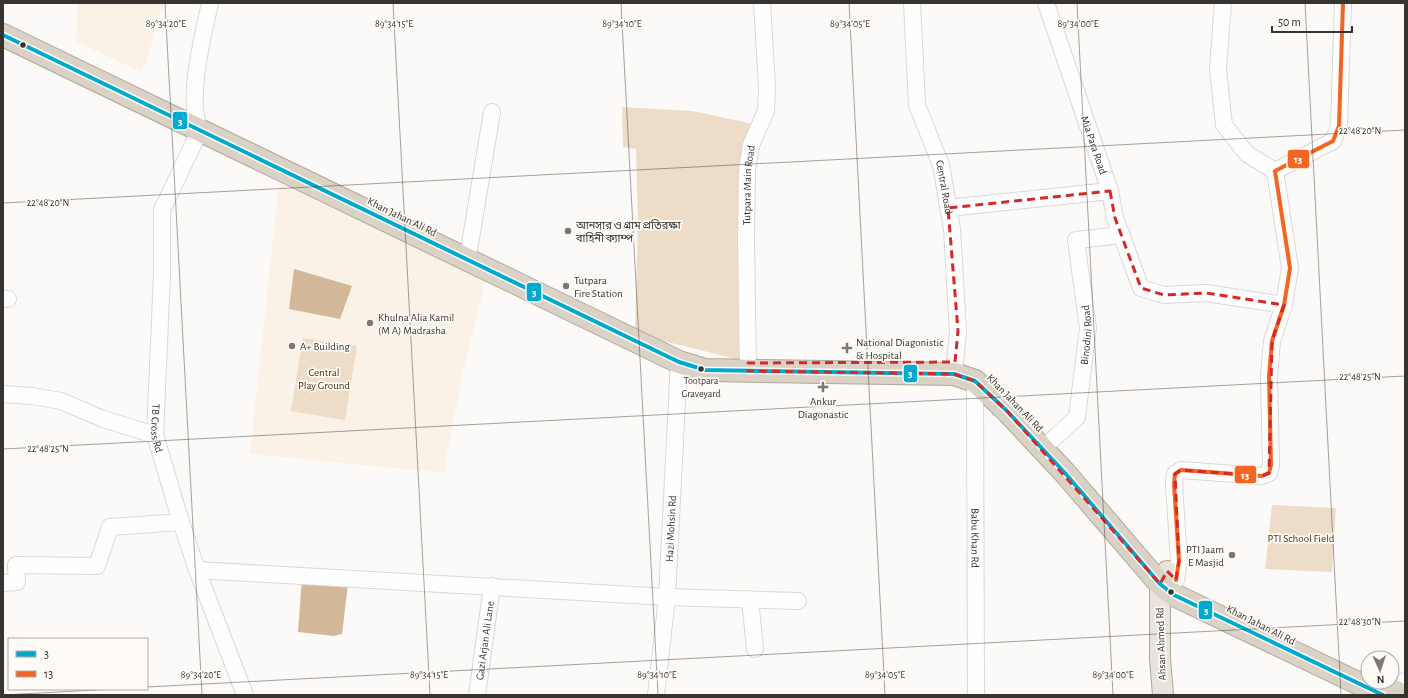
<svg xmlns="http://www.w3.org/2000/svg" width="1408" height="698" font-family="'Alegreya Sans','Noto Sans Bengali',sans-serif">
<rect width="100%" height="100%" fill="#fcfaf8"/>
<g fill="#faf1e7">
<path d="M 78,3 L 168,3 L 168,7 L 161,10 L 155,33 L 142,73 L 76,41 Z"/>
<path d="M 279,183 L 486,279 L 464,367 L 447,453 L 447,473 L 250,454 Z"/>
</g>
<g fill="#eddcc8">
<path d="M 622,107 L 692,111 L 754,124 L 741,152 L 740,360 L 635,334 L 638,218 L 636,149 L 623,147 Z"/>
<path d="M 303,338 L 357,346 L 345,420 L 291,411 Z"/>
<path d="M 1272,505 L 1336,508 L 1332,572 L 1265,569 Z"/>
</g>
<g fill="#d2b899">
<path d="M 294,269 L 352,286 L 340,319 L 289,309 Z"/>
<path d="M 302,578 L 348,584 L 342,634 L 334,636 L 298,632 Z"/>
</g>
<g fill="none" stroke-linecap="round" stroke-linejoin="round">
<defs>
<g id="minor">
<path id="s1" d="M 210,3 C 203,37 186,99 200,130 L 162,210 L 162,274 L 155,435 L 181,522 L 197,570 L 245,695"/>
<path id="s2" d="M 912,3 L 917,105 L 941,165 L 952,229 L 958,331 L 954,374"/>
<path id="s3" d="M 1046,3 L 1110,191 L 1115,218 L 1141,288 L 1164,295 L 1206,293 L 1284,305"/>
<path d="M 1223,3 L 1218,68 L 1224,125 L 1247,154 L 1275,171"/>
<path d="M 948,208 L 1110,191"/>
<path d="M 469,250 L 492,112"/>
<path d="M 3,299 L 8,299"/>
<path id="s4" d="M 748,371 L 746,239 L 747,170 L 751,145 L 766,111 L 767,88 L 762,3"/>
<path id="s5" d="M 975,381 L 976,695"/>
<path d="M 3,394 L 32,396 L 61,401 L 103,419 L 155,435"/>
<path id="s6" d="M 1051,441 L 1077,417 L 1088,328 L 1076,240 L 1122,235"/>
<path d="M 197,570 L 667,597 L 798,601"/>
<path d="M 1176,580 L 1179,561 L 1174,484 L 1175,474 L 1181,470 L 1262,476 L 1269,473 L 1271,465 L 1269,376 L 1272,341 L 1284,305 L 1290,268 L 1275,171 L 1333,141 L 1339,126 L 1343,3"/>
<path d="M 3,583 L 17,582 L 16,565 L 97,566 L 110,527 L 181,522"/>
<path d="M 750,599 L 755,649"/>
<path id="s7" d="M 477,695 L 492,586"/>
<path id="s8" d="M 656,695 L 667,597 L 679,362"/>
<path d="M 1402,695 L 1405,681"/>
</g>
<path id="major" d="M 1163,695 L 1160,659 L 1160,584 L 1167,571"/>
<g id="highway">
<path d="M 3,35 L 679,362 L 705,370 L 954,374 L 975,381 L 1007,411 L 1065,473 L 1160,584 L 1174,595 L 1383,695"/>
<path d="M 1376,682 L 1402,695"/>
</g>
</defs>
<use href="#minor" stroke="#dad7d4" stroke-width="18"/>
<use href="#major" stroke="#b0a79a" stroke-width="22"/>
<use href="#highway" stroke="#b0a79a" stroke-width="24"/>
<use href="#minor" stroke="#fffefe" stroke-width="16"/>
<use href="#major" stroke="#e8e4dd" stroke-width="20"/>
<use href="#highway" stroke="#dad2c6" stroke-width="22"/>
<defs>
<path id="bus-1" d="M 3,35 L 679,362 L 705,370 L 954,374 L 975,381 L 1007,411 L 1065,473 L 1160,584 L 1174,595 L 1383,695"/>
<path id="bus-2" d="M 1176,580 L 1179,561 L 1174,484 L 1175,474 L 1181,470 L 1262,476 L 1269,473 L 1271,465 L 1269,376 L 1272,341 L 1284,305 L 1290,268 L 1275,171 L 1333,141 L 1339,126 L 1343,3"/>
</defs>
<use href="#bus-1" stroke="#fefaf6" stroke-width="7"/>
<use href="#bus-2" stroke="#fefaf6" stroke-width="7"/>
<use href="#bus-1" stroke="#00a9ce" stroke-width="4"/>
<use href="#bus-2" stroke="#f26522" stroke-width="4"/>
</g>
<path fill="none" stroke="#d62828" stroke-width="3" stroke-dasharray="8 5" stroke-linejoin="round" d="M 1110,191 L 1115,218 L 1141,288 L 1164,295 L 1206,293 L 1284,305 L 1272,341 L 1269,473 L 1262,476 L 1181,470 L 1175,474 L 1179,561 L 1176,580 L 1167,571 L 1160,584 L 1007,411 L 975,381 L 954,374 L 748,371 L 748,363 L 955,362 L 958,331 L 948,208 Z"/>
<path fill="none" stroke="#37332f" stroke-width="1" stroke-opacity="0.45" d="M 165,3 L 202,695M 393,3 L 430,695M 621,3 L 658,695M 849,3 L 885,695M 1077,3 L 1113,695M 1305,3 L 1341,695M 3,203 L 1405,130M 3,449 L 1405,376M 147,687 L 1405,621M 3,695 L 114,689"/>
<g fill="#37332f" stroke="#fefaf6" stroke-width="1.5">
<circle cx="23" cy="45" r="3.5"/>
<circle cx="701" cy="369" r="3.5"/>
<circle cx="1171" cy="592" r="3.5"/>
</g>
<g fill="#7c7975" stroke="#fefaf6" stroke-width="1.5">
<circle cx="568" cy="231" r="4"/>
<circle cx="566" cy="286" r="4"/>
<circle cx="370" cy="323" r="4"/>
<circle cx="292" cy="346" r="4"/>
<path d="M845 342h4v4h4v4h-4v4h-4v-4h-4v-4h4z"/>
<path d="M821 381h4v4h4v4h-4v4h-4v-4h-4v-4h4z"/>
<circle cx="1232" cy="555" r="4"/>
</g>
<g text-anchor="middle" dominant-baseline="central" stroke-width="3.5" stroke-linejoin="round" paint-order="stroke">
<g font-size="10" fill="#37332f" stroke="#fefaf6">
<text x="701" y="381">Tootpara<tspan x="701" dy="13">Graveyard</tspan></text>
</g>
<g font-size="11" fill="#37332f" stroke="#fefaf6">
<text stroke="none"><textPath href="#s3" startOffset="150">Mia Para Road</textPath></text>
<text stroke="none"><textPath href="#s4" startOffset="186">Tutpara Main Road</textPath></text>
<text stroke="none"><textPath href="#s2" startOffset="189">Central Road</textPath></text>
<text transform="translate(402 217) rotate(26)">Khan Jahan Ali Rd</text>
<text stroke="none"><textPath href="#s6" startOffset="118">Binodini Road</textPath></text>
<text transform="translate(1015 403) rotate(46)">Khan Jahan Ali Rd</text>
<text stroke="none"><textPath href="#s1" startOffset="436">TB Cross Rd</textPath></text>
<text stroke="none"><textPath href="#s8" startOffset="167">Hazi Mohsin Rd</textPath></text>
<text stroke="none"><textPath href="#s5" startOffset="157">Babu Khan Rd</textPath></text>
<text transform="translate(1261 625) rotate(27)">Khan Jahan Ali Rd</text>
<text stroke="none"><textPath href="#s7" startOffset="55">Gazi Arjan Ali Lane</textPath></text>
<text transform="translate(1161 644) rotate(-92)">Ahsan Ahmed Rd</text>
</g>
<g font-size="11" fill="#37332f" stroke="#fefaf6" text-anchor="start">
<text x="576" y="225">আনসার ও গ্রাম প্রতিরক্ষা<tspan x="576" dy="13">বাহিনী ক্যাম্প</tspan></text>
<text x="574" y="280">Tutpara<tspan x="574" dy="13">Fire Station</tspan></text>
<text x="378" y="317">Khulna Alia Kamil<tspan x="378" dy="13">(M A) Madrasha</tspan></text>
<text x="856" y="342">National Diagonistic<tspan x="856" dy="13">&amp; Hospital</tspan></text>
<text x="300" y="346">A+ Building</text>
<text x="823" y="401" text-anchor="middle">Ankur<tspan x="823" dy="13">Diagonastic</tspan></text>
<text x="1224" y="549" text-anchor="end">PTI Jaam<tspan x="1224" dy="13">E Masjid</tspan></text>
</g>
<g font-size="11" fill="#4b320d" stroke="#fefaf6">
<text x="324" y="372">Central<tspan x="324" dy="13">Play Ground</tspan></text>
<text x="1301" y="538">PTI School Field</text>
</g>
</g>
<g font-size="10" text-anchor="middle" fill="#37332f" stroke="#fefaf6" stroke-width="3.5" stroke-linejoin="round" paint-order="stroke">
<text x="166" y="27">89°34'20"E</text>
<text x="394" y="27">89°34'15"E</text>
<text x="622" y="27">89°34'10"E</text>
<text x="850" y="27">89°34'05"E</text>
<text x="1078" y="27">89°34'00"E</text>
<text x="1360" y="134">22°48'20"N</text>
<text x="48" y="206">22°48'20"N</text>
<text x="1360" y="380">22°48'25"N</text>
<text x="48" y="452">22°48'25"N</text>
<text x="1360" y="625">22°48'30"N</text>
<text x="201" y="678">89°34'20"E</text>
<text x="429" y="678">89°34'15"E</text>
<text x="657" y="678">89°34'10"E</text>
<text x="885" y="678">89°34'05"E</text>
<text x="1113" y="678">89°34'00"E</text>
</g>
<g stroke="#fefaf6" stroke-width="1.5">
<rect x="172" y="111" width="16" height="19" rx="4" fill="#00a9ce"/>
<rect x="1287" y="149" width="23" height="20" rx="4" fill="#f26522"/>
<rect x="526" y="282" width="16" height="20" rx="4" fill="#00a9ce"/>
<rect x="903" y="364" width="15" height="19" rx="4" fill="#00a9ce"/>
<rect x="1234" y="465" width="23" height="19" rx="4" fill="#f26522"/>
<rect x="1198" y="600" width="15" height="20" rx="4" fill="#00a9ce"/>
</g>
<g font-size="11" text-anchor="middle" font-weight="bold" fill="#fff">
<text x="180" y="125">3</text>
<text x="1298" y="163">13</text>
<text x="534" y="296">3</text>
<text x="910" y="377">3</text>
<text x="1245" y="479">13</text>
<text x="1206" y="614">3</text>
</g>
<rect width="1408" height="698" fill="none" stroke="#37332f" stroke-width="8"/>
<rect x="8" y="638" width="140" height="52" fill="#fefaf6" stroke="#aeaaa6"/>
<rect x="16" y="651" width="20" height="6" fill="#00a9ce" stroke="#aeaaa6"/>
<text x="44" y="658" font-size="12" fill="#37332f">3</text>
<rect x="16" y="671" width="20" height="6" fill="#f26522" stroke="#aeaaa6"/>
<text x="44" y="678" font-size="12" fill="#37332f">13</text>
<g transform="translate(1380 670) rotate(177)"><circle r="19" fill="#fefaf6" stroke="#aeaaa6"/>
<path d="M0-3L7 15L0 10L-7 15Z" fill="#7c7975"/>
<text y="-6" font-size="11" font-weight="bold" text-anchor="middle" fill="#37332f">N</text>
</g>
<path d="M1272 26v6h80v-6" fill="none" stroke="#37332f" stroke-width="2"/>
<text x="1278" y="26" font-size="12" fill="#37332f" stroke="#fefaf6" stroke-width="3" paint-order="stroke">50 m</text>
</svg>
